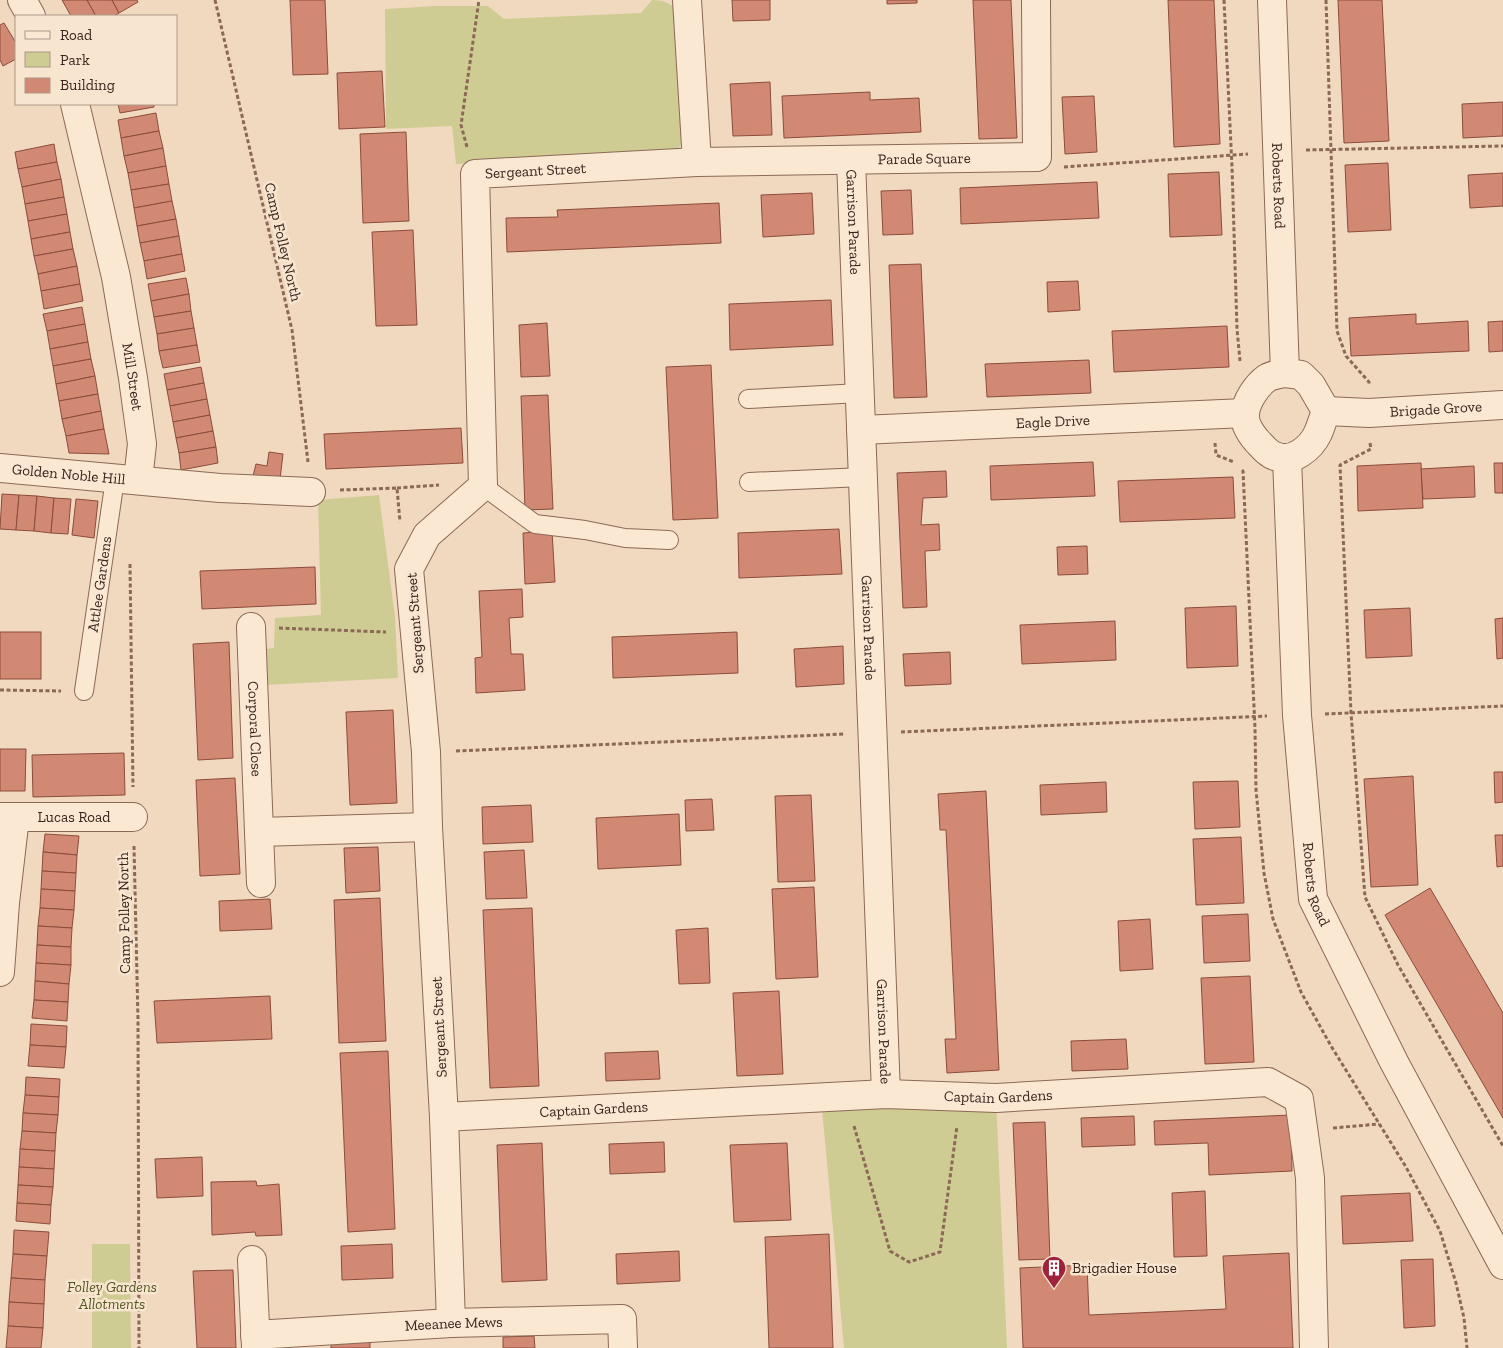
<svg xmlns="http://www.w3.org/2000/svg" width="1503" height="1348" font-family="'Zilla Slab',serif">
<rect width="100%" height="100%" fill="#f1d9c0"/>
<g fill="#cfcc93">
<path d="M 652,0 C 663,0 670,3 679,11 L 683,141 L 678,149 L 669,156 L 456,164 L 452,126 L 386,129 L 385,9 L 436,6 L 488,6 L 504,19 L 641,13 Z"/>
<path d="M 379,495 L 395,617 L 398,678 L 266,685 L 265,649 L 274,648 L 275,618 L 321,615 L 318,500 Z"/>
<path d="M 821,1098 L 996,1098 L 1007,1348 L 844,1348 Z"/>
<path d="M 92,1244 L 130,1244 L 131,1348 L 92,1348 Z"/>
</g>
<g fill="#d18973" stroke="#8c4c3b">
<path d="M 62,0 L 87,0 L 96,16 L 71,16 Z"/>
<path d="M 87,0 L 112,0 L 119,13 L 114,16 L 96,16 Z"/>
<path d="M 112,0 L 137,0 L 138,2 L 119,13 Z"/>
<path d="M 290,0 L 325,0 L 328,74 L 293,75 Z"/>
<path d="M 732,0 L 770,0 L 770,20 L 733,21 Z"/>
<path d="M 887,0 L 917,0 L 917,3 L 887,4 Z"/>
<path d="M 973,0 L 1011,0 L 1017,138 L 979,139 Z"/>
<path d="M 1168,0 L 1214,0 L 1220,144 L 1174,147 Z"/>
<path d="M 1338,0 L 1382,0 L 1389,141 L 1344,143 Z"/>
<path d="M 4,23 L 16,43 L 16,59 L 3,66 L 0,60 L 0,25 Z"/>
<path d="M 382,71 L 385,127 L 339,129 L 337,73 Z"/>
<path d="M 770,82 L 772,135 L 733,136 L 730,84 Z"/>
<path d="M 870,92 L 870,100 L 919,98 L 921,132 L 784,138 L 782,96 Z"/>
<path d="M 1094,96 L 1097,152 L 1065,154 L 1062,97 Z"/>
<path d="M 1503,102 L 1503,136 L 1463,138 L 1462,104 Z"/>
<path d="M 118,104 L 154,104 L 154,107 L 120,113 Z"/>
<path d="M 156,113 L 159,131 L 121,138 L 118,120 Z"/>
<path d="M 159,131 L 163,148 L 124,156 L 121,138 Z"/>
<path d="M 406,132 L 409,221 L 363,223 L 360,134 Z"/>
<path d="M 54,144 L 57,162 L 18,169 L 15,152 Z"/>
<path d="M 163,148 L 166,166 L 128,173 L 124,156 Z"/>
<path d="M 57,162 L 61,179 L 22,187 L 18,169 Z"/>
<path d="M 1388,163 L 1391,230 L 1348,232 L 1345,165 Z"/>
<path d="M 166,166 L 169,184 L 131,190 L 128,173 Z"/>
<path d="M 1219,172 L 1222,235 L 1170,237 L 1168,174 Z"/>
<path d="M 1503,173 L 1503,206 L 1470,208 L 1468,175 Z"/>
<path d="M 61,179 L 64,197 L 25,204 L 22,187 Z"/>
<path d="M 1097,182 L 1099,218 L 961,224 L 960,188 Z"/>
<path d="M 169,184 L 172,201 L 134,208 L 131,190 Z"/>
<path d="M 911,190 L 913,234 L 883,235 L 881,191 Z"/>
<path d="M 812,193 L 814,234 L 763,237 L 761,195 Z"/>
<path d="M 64,197 L 67,214 L 28,221 L 25,204 Z"/>
<path d="M 172,201 L 176,219 L 137,226 L 134,208 Z"/>
<path d="M 719,203 L 721,243 L 507,252 L 506,218 L 558,217 L 557,210 Z"/>
<path d="M 67,214 L 70,232 L 31,239 L 28,221 Z"/>
<path d="M 176,219 L 179,236 L 140,243 L 137,226 Z"/>
<path d="M 413,230 L 417,325 L 376,326 L 372,232 Z"/>
<path d="M 70,232 L 73,249 L 34,256 L 31,239 Z"/>
<path d="M 179,236 L 182,254 L 144,261 L 140,243 Z"/>
<path d="M 73,249 L 77,266 L 38,274 L 34,256 Z"/>
<path d="M 182,254 L 185,271 L 147,279 L 144,261 Z"/>
<path d="M 921,264 L 927,397 L 894,398 L 889,265 Z"/>
<path d="M 77,266 L 80,284 L 41,291 L 38,274 Z"/>
<path d="M 186,278 L 189,294 L 151,301 L 148,284 Z"/>
<path d="M 1078,281 L 1080,310 L 1048,312 L 1047,282 Z"/>
<path d="M 80,284 L 83,301 L 44,309 L 41,291 Z"/>
<path d="M 189,294 L 191,311 L 154,317 L 151,301 Z"/>
<path d="M 831,300 L 833,345 L 730,350 L 729,304 Z"/>
<path d="M 82,307 L 85,324 L 47,331 L 43,314 Z"/>
<path d="M 191,311 L 194,328 L 157,334 L 154,317 Z"/>
<path d="M 1416,314 L 1416,324 L 1468,321 L 1469,351 L 1351,356 L 1349,318 Z"/>
<path d="M 1503,321 L 1503,351 L 1489,352 L 1488,322 Z"/>
<path d="M 547,323 L 550,376 L 521,377 L 519,325 Z"/>
<path d="M 85,324 L 88,342 L 50,349 L 47,331 Z"/>
<path d="M 1227,326 L 1229,367 L 1114,372 L 1112,331 Z"/>
<path d="M 194,328 L 197,345 L 159,351 L 157,334 Z"/>
<path d="M 88,342 L 91,359 L 53,366 L 50,349 Z"/>
<path d="M 197,345 L 200,362 L 163,368 L 159,351 Z"/>
<path d="M 91,359 L 95,376 L 56,384 L 53,366 Z"/>
<path d="M 1089,360 L 1091,393 L 987,397 L 985,364 Z"/>
<path d="M 711,365 L 718,518 L 673,520 L 666,367 Z"/>
<path d="M 201,367 L 204,383 L 167,390 L 164,374 Z"/>
<path d="M 95,376 L 98,394 L 59,401 L 56,384 Z"/>
<path d="M 204,383 L 207,399 L 170,406 L 167,390 Z"/>
<path d="M 98,394 L 101,411 L 62,419 L 59,401 Z"/>
<path d="M 548,395 L 553,509 L 525,510 L 521,396 Z"/>
<path d="M 207,399 L 210,415 L 173,422 L 170,406 Z"/>
<path d="M 101,411 L 104,429 L 66,436 L 62,419 Z"/>
<path d="M 210,415 L 213,431 L 176,438 L 173,422 Z"/>
<path d="M 461,428 L 463,463 L 326,469 L 324,434 Z"/>
<path d="M 104,429 L 109,454 L 69,453 L 66,436 Z"/>
<path d="M 213,431 L 216,447 L 179,453 L 176,438 Z"/>
<path d="M 216,447 L 218,463 L 181,470 L 179,453 Z"/>
<path d="M 269,452 L 283,454 L 280,479 L 253,476 L 256,464 L 267,466 Z"/>
<path d="M 1093,462 L 1095,496 L 991,500 L 990,466 Z"/>
<path d="M 1421,463 L 1423,508 L 1358,511 L 1357,466 Z"/>
<path d="M 1494,463 L 1503,463 L 1503,493 L 1495,493 Z"/>
<path d="M 1474,466 L 1475,497 L 1423,499 L 1421,469 Z"/>
<path d="M 946,471 L 947,497 L 923,498 L 921,525 L 939,524 L 940,550 L 925,551 L 927,607 L 903,608 L 897,473 Z"/>
<path d="M 1233,477 L 1235,518 L 1120,522 L 1118,481 Z"/>
<path d="M 2,494 L 19,495 L 16,530 L 0,529 Z"/>
<path d="M 19,495 L 37,496 L 34,531 L 16,530 Z"/>
<path d="M 37,496 L 54,498 L 51,533 L 34,531 Z"/>
<path d="M 54,498 L 71,499 L 68,534 L 51,533 Z"/>
<path d="M 76,499 L 98,501 L 94,538 L 72,535 Z"/>
<path d="M 839,529 L 842,574 L 739,578 L 738,533 Z"/>
<path d="M 552,531 L 555,582 L 525,584 L 523,533 Z"/>
<path d="M 1087,546 L 1088,574 L 1058,575 L 1057,547 Z"/>
<path d="M 315,567 L 316,604 L 202,609 L 200,571 Z"/>
<path d="M 522,589 L 523,617 L 509,618 L 511,654 L 523,654 L 525,690 L 476,693 L 475,658 L 482,657 L 479,591 Z"/>
<path d="M 1236,606 L 1238,666 L 1187,668 L 1185,608 Z"/>
<path d="M 1410,608 L 1412,656 L 1366,658 L 1364,610 Z"/>
<path d="M 1503,618 L 1503,658 L 1497,659 L 1495,619 Z"/>
<path d="M 1115,621 L 1116,660 L 1022,664 L 1020,625 Z"/>
<rect x="0" y="632" width="41" height="47"/>
<path d="M 737,632 L 738,673 L 613,678 L 612,637 Z"/>
<path d="M 229,642 L 233,758 L 198,760 L 193,644 Z"/>
<path d="M 843,646 L 844,684 L 796,687 L 794,649 Z"/>
<path d="M 950,652 L 951,684 L 905,686 L 903,654 Z"/>
<path d="M 393,710 L 397,803 L 350,805 L 346,712 Z"/>
<path d="M 0,749 L 26,749 L 25,791 L 0,791 Z"/>
<path d="M 124,753 L 125,795 L 33,797 L 32,755 Z"/>
<path d="M 1494,772 L 1503,772 L 1503,802 L 1495,803 Z"/>
<path d="M 1413,776 L 1418,885 L 1371,887 L 1364,779 Z"/>
<path d="M 235,778 L 240,874 L 200,876 L 196,780 Z"/>
<path d="M 1238,781 L 1240,827 L 1195,829 L 1193,782 Z"/>
<path d="M 1106,782 L 1107,812 L 1041,815 L 1040,785 Z"/>
<path d="M 986,791 L 999,1070 L 947,1073 L 945,1039 L 956,1039 L 946,830 L 940,830 L 938,794 Z"/>
<path d="M 811,795 L 815,881 L 778,882 L 775,796 Z"/>
<path d="M 712,799 L 714,830 L 686,831 L 685,800 Z"/>
<path d="M 531,805 L 533,842 L 483,844 L 482,807 Z"/>
<path d="M 679,814 L 681,865 L 598,869 L 596,818 Z"/>
<path d="M 45,834 L 79,836 L 77,855 L 43,852 Z"/>
<path d="M 1495,835 L 1503,835 L 1503,866 L 1497,867 Z"/>
<path d="M 1241,837 L 1244,903 L 1196,905 L 1193,839 Z"/>
<path d="M 378,847 L 380,891 L 346,893 L 344,848 Z"/>
<path d="M 524,850 L 527,898 L 486,899 L 484,852 Z"/>
<path d="M 43,852 L 77,855 L 76,873 L 42,871 Z"/>
<path d="M 42,871 L 76,873 L 75,891 L 41,889 Z"/>
<path d="M 814,887 L 818,977 L 776,979 L 772,889 Z"/>
<path d="M 1430,888 L 1503,1013 L 1503,1118 L 1385,915 Z"/>
<path d="M 41,889 L 75,891 L 74,910 L 40,908 Z"/>
<path d="M 380,898 L 386,1041 L 339,1043 L 334,900 Z"/>
<path d="M 270,899 L 272,929 L 220,931 L 219,901 Z"/>
<path d="M 40,908 L 74,910 L 72,928 L 38,926 Z"/>
<path d="M 532,908 L 539,1086 L 490,1088 L 483,910 Z"/>
<path d="M 1248,914 L 1250,961 L 1204,963 L 1202,916 Z"/>
<path d="M 1150,919 L 1153,969 L 1120,971 L 1118,921 Z"/>
<path d="M 38,926 L 72,928 L 71,947 L 37,945 Z"/>
<path d="M 708,928 L 710,983 L 679,984 L 676,930 Z"/>
<path d="M 37,945 L 71,947 L 71,965 L 36,963 Z"/>
<path d="M 36,963 L 71,965 L 69,984 L 35,981 Z"/>
<path d="M 1250,976 L 1254,1062 L 1205,1064 L 1201,978 Z"/>
<path d="M 35,981 L 69,984 L 68,1002 L 34,1000 Z"/>
<path d="M 779,991 L 783,1074 L 737,1076 L 733,993 Z"/>
<path d="M 270,996 L 272,1039 L 157,1043 L 154,1001 Z"/>
<path d="M 34,1000 L 68,1002 L 67,1021 L 32,1018 Z"/>
<path d="M 31,1024 L 67,1026 L 66,1047 L 30,1045 Z"/>
<path d="M 1126,1039 L 1128,1069 L 1072,1071 L 1071,1041 Z"/>
<path d="M 30,1045 L 66,1047 L 64,1068 L 28,1066 Z"/>
<path d="M 388,1051 L 395,1229 L 348,1232 L 340,1053 Z"/>
<path d="M 658,1051 L 660,1079 L 606,1081 L 605,1053 Z"/>
<path d="M 26,1077 L 60,1079 L 59,1097 L 25,1095 Z"/>
<path d="M 25,1095 L 59,1097 L 58,1115 L 23,1113 Z"/>
<path d="M 23,1113 L 58,1115 L 56,1133 L 22,1131 Z"/>
<path d="M 1291,1115 L 1292,1171 L 1209,1175 L 1208,1143 L 1155,1145 L 1154,1121 Z"/>
<path d="M 1134,1116 L 1135,1145 L 1082,1147 L 1081,1118 Z"/>
<path d="M 1045,1122 L 1050,1259 L 1019,1260 L 1013,1123 Z"/>
<path d="M 22,1131 L 56,1133 L 55,1151 L 20,1149 Z"/>
<path d="M 664,1142 L 665,1172 L 610,1174 L 609,1144 Z"/>
<path d="M 542,1143 L 547,1280 L 502,1282 L 497,1145 Z"/>
<path d="M 787,1143 L 791,1220 L 734,1222 L 730,1145 Z"/>
<path d="M 20,1149 L 55,1151 L 54,1169 L 19,1167 Z"/>
<path d="M 202,1157 L 203,1196 L 157,1198 L 155,1159 Z"/>
<path d="M 19,1167 L 54,1169 L 53,1187 L 18,1185 Z"/>
<path d="M 256,1181 L 257,1186 L 279,1184 L 282,1235 L 256,1236 L 255,1232 L 212,1235 L 211,1182 Z"/>
<path d="M 18,1185 L 53,1187 L 51,1205 L 17,1203 Z"/>
<path d="M 1205,1191 L 1207,1256 L 1174,1257 L 1172,1193 Z"/>
<path d="M 1410,1193 L 1413,1241 L 1343,1244 L 1341,1196 Z"/>
<path d="M 17,1203 L 51,1205 L 50,1224 L 16,1221 Z"/>
<path d="M 14,1230 L 49,1232 L 47,1256 L 13,1254 Z"/>
<path d="M 829,1234 L 833,1348 L 769,1348 L 765,1237 Z"/>
<path d="M 392,1244 L 393,1278 L 342,1280 L 341,1246 Z"/>
<path d="M 679,1251 L 680,1281 L 617,1284 L 616,1254 Z"/>
<path d="M 1289,1253 L 1293,1348 L 1023,1348 L 1020,1268 L 1087,1265 L 1089,1315 L 1226,1309 L 1223,1256 Z"/>
<path d="M 13,1254 L 47,1256 L 45,1280 L 11,1278 Z"/>
<path d="M 1433,1259 L 1435,1326 L 1404,1328 L 1401,1260 Z"/>
<path d="M 233,1270 L 236,1348 L 197,1348 L 193,1271 Z"/>
<path d="M 11,1278 L 45,1280 L 44,1304 L 9,1302 Z"/>
<path d="M 9,1302 L 44,1304 L 43,1328 L 8,1326 Z"/>
<path d="M 8,1326 L 43,1328 L 41,1348 L 6,1348 Z"/>
<path d="M 370,1333 L 370,1348 L 331,1348 L 331,1335 Z"/>
<path d="M 534,1336 L 535,1348 L 503,1348 L 503,1337 Z"/>
</g>
<g fill="none" stroke-linecap="round" stroke-linejoin="round">
<defs>
<g id="lane">
<path d="M 748,399 L 860,393"/>
<path d="M 749,482 L 863,477"/>
<path d="M 483,486 L 535,524 L 585,530 L 625,538 L 669,540"/>
<path id="s1" d="M 84,691 L 115,479"/>
</g>
<g id="street">
<path d="M 22,0 L 31,16"/>
<path d="M 687,0 L 697,162"/>
<path id="s2" d="M 1272,0 L 1285,373"/>
<path id="s3" d="M 75,104 L 116,277 L 133,378 L 142,444 L 138,480"/>
<path id="s4" d="M 851,160 L 886,1094"/>
<path d="M 1285,373 L 1301,375 L 1311,385 L 1326,411 C 1323,419 1321,426 1318,433 C 1311,448 1292,464 1275,456 C 1268,454 1262,446 1257,441 C 1251,434 1244,424 1245,414 C 1246,401 1257,385 1267,378 C 1272,375 1280,374 1285,373 Z"/>
<path id="s5" d="M 1326,411 L 1369,413 L 1503,405"/>
<path id="s6" d="M 861,430 L 1245,413"/>
<path id="s7" d="M 1287,458 L 1297,715 L 1313,899 L 1394,1062 L 1503,1265"/>
<path id="s8" d="M 0,468 L 220,488 L 311,492"/>
<path id="s9" d="M 251,627 L 261,883"/>
<path id="s10" d="M 0,817 L 133,817"/>
<path d="M 259,832 L 428,827"/>
<path d="M 0,972 L 5,903 L 15,817"/>
<path id="s11" d="M 444,1117 L 886,1094 L 996,1098 L 1268,1082 L 1299,1099 L 1310,1178 L 1314,1348"/>
<path d="M 252,1260 L 256,1348"/>
<path id="s12" d="M 451,1323 L 444,1117 L 428,827 L 426,752 L 409,569 L 427,535 L 483,486 L 475,174 L 697,162 L 1037,157 L 1036,0"/>
<path id="s13" d="M 255,1335 L 451,1323 L 622,1319 L 623,1348"/>
</g>
</defs>
<use href="#lane" stroke="#8b6956" stroke-width="20"/>
<use href="#street" stroke="#8b6956" stroke-width="30"/>
<g stroke="#8b6956" stroke-width="3" stroke-dasharray="4 2.5" stroke-linecap="butt">
<path d="M 215,0 L 292,330 L 308,462"/>
<path d="M 1224,0 L 1232,167 L 1237,329 L 1240,361"/>
<path d="M 1326,0 L 1337,331 L 1346,356 L 1369,382 L 1369,384"/>
<path d="M 467,147 L 461,125 L 479,0"/>
<path d="M 1306,150 L 1503,146"/>
<path d="M 1064,167 L 1248,154"/>
<path d="M 1215,443 L 1216,455 L 1234,462"/>
<path d="M 1370,443 L 1371,449 L 1340,465 L 1351,713 L 1365,897 L 1398,965 L 1503,1146"/>
<path d="M 1242,470 L 1243,471 L 1255,728 L 1256,790 L 1264,873 L 1273,919 L 1301,992 L 1331,1046 L 1406,1167 L 1440,1231 L 1456,1283 L 1464,1318 L 1467,1348"/>
<path d="M 397,488 L 439,485"/>
<path d="M 340,490 L 397,488 L 400,522"/>
<path d="M 130,564 L 133,787"/>
<path d="M 279,628 L 386,632"/>
<path d="M 0,690 L 61,691"/>
<path d="M 1325,714 L 1503,706"/>
<path d="M 901,732 L 1267,716"/>
<path d="M 456,751 L 845,734"/>
<path d="M 134,846 L 138,1020 L 139,1348"/>
<path d="M 854,1126 L 890,1251 L 909,1262 L 940,1252 L 957,1126"/>
<path d="M 1333,1128 L 1379,1124"/>
</g>
<use href="#lane" stroke="#fbe8d3" stroke-width="18"/>
<use href="#street" stroke="#fbe8d3" stroke-width="28"/>
</g>
<defs>
<symbol id="building-pin" viewBox="-11 -11 22 30"><path d="M0 17L-7.5 6A9.5 9.5 0 1 1 7.5 6Z" fill="#9e2239" stroke="#f8e5d0"/><path d="M-4-6H4V6H1V3H-1V6H-4ZM-2.5-4.3h1.7v1.8h-1.7ZM.8-4.3h1.7v1.8H.8ZM-2.5-1h1.7V.8h-1.7ZM.8-1h1.7V.8H.8Z" fill="#fff"/></symbol>
</defs>
<g fill-rule="evenodd">
<use href="#building-pin" x="1040" y="1254" width="28" height="38"/>
</g>
<g text-anchor="middle" dominant-baseline="central" stroke-width="5" stroke-linejoin="round" paint-order="stroke">
<g font-size="15" fill="#39251c" stroke="#f8e5d0">
<text stroke="none"><textPath href="#s12" startOffset="1630">Parade Square</textPath></text>
<text stroke="none"><textPath href="#s12" startOffset="1241">Sergeant Street</textPath></text>
<text stroke="none"><textPath href="#s2" startOffset="186">Roberts Road</textPath></text>
<text stroke="none"><textPath href="#s4" startOffset="62">Garrison Parade</textPath></text>
<text transform="translate(283 242) rotate(77)">Camp Folley North</text>
<text stroke="none"><textPath href="#s3" startOffset="279">Mill Street</textPath></text>
<text stroke="none"><textPath href="#s5" startOffset="110">Brigade Grove</textPath></text>
<text stroke="none"><textPath href="#s6" startOffset="192">Eagle Drive</textPath></text>
<text stroke="none"><textPath href="#s8" startOffset="69">Golden Noble Hill</textPath></text>
<text stroke="none"><textPath href="#s1" startOffset="108">Attlee Gardens</textPath></text>
<text transform="translate(415 623) rotate(-94)">Sergeant Street</text>
<text stroke="none"><textPath href="#s4" startOffset="468">Garrison Parade</textPath></text>
<text stroke="none"><textPath href="#s9" startOffset="102">Corporal Close</textPath></text>
<text stroke="none"><textPath href="#s10" startOffset="74">Lucas Road</textPath></text>
<text stroke="none"><textPath href="#s7" startOffset="428">Roberts Road</textPath></text>
<text transform="translate(124 913) rotate(-91)">Camp Folley North</text>
<text transform="translate(439 1027) rotate(-93)">Sergeant Street</text>
<text stroke="none"><textPath href="#s4" startOffset="872">Garrison Parade</textPath></text>
<text stroke="none"><textPath href="#s11" startOffset="555">Captain Gardens</textPath></text>
<text stroke="none"><textPath href="#s11" startOffset="150">Captain Gardens</textPath></text>
<text stroke="none"><textPath href="#s13" startOffset="199">Meeanee Mews</textPath></text>
</g>
<g font-size="15" fill="#39251c" stroke="#f8e5d0" text-anchor="start">
<text x="1072" y="1268">Brigadier House</text>
</g>
<g font-size="15" font-style="italic" fill="#535721" stroke="#f8e5d0">
<text x="112" y="1287">Folley Gardens<tspan x="112" dy="17">Allotments</tspan></text>
</g>
</g>
<rect x="15" y="15" width="162" height="90" fill="#f8e5d0" stroke="#ac9888"/>
<rect x="25" y="31" width="25" height="8" fill="#fbe8d3" stroke="#ac9888"/>
<text x="60" y="40" font-size="15" fill="#39251c">Road</text>
<rect x="25" y="52" width="25" height="15" fill="#cfcc93" stroke="#ac9888"/>
<text x="60" y="65" font-size="15" fill="#39251c">Park</text>
<rect x="25" y="78" width="25" height="15" fill="#d18973" stroke="#ac9888"/>
<text x="60" y="90" font-size="15" fill="#39251c">Building</text>
</svg>
